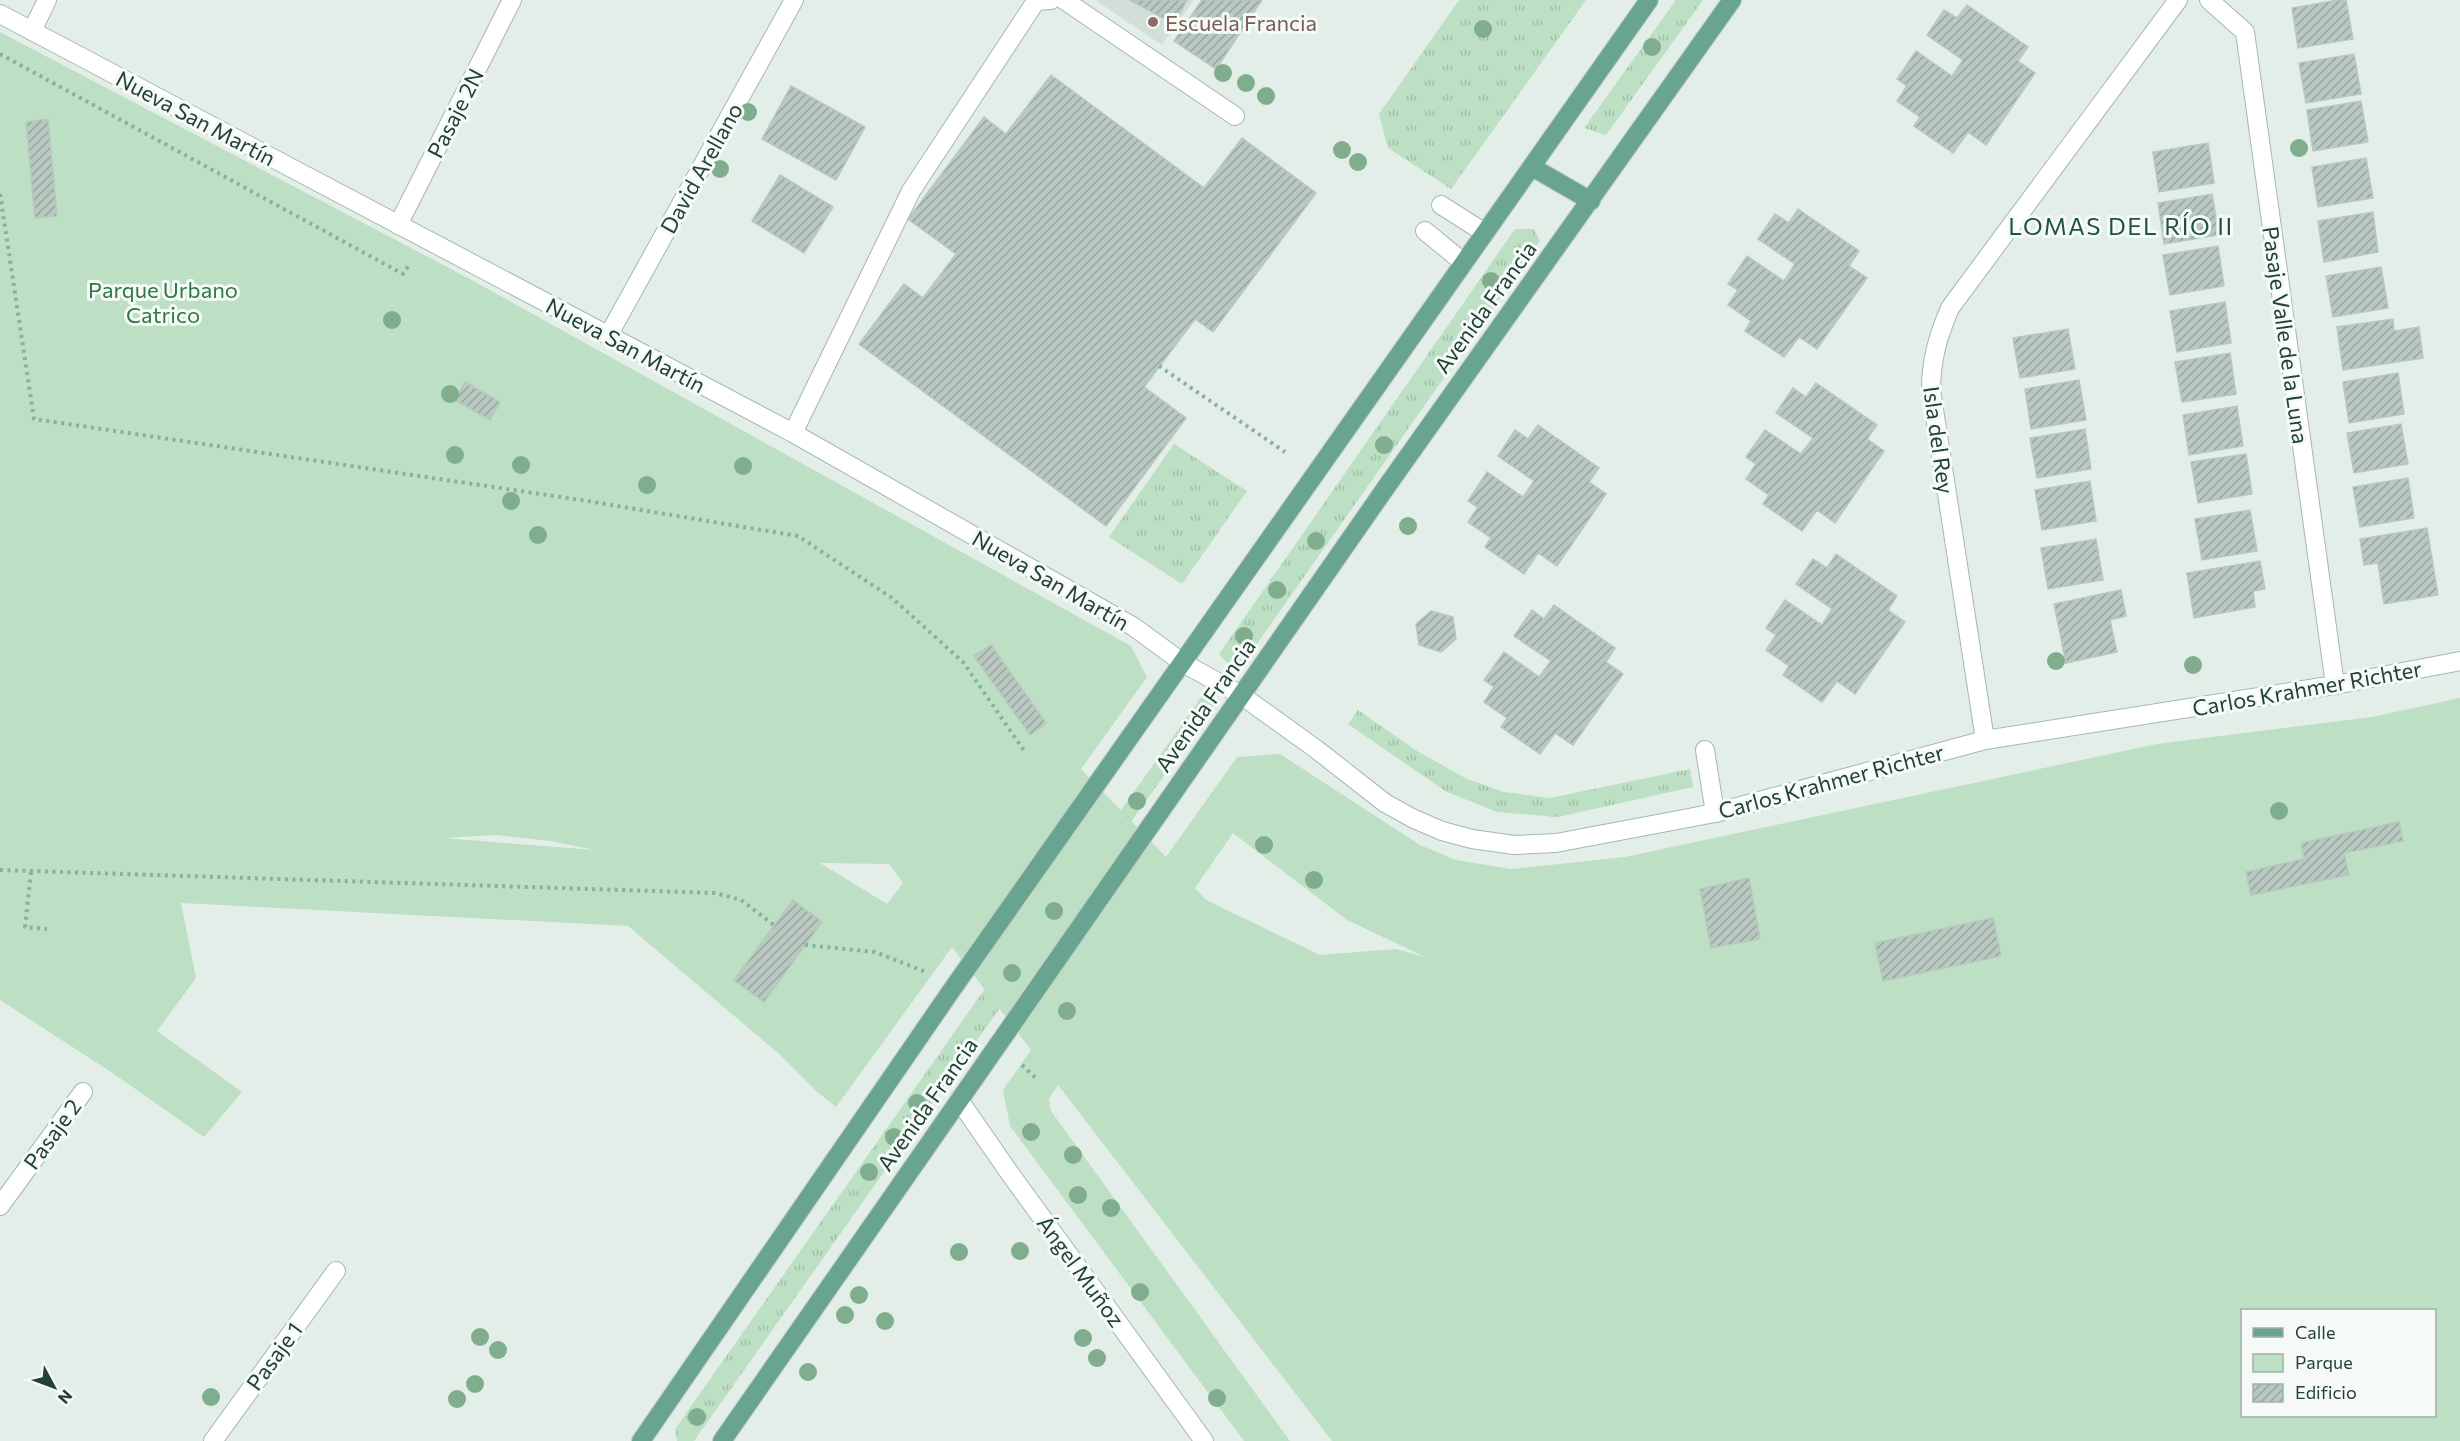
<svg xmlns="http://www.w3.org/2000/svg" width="2460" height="1441" font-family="Commissioner,sans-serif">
<defs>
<pattern id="grass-tufts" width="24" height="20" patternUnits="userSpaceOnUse" patternTransform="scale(1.5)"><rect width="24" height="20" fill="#bddfc3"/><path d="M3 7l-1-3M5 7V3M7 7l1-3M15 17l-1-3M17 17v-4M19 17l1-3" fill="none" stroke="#a2c0a8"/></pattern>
<pattern id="building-hatch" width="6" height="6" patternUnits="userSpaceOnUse" patternTransform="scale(1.5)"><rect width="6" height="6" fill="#b9c9c1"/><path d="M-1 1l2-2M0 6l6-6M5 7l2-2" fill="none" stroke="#96a59e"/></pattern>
</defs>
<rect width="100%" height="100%" fill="#e4eee8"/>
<path fill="#d2ded7" d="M 1095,0 L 1194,0 L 1162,45 Z"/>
<g fill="url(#grass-tufts)">
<path d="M 1459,0 L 1586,0 L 1451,189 L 1388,148 L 1379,114 Z"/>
<path d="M 1676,0 L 1703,0 L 1606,135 L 1584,128 Z"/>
<path d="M 1515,229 L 1534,229 L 1540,241 L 1240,668 L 1228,664 L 1219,654 Z"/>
<path d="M 1174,444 L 1247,491 L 1182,584 L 1109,537 Z"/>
<path d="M 1205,692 L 1218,699 L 694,1441 L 677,1441 L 675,1429 L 1070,868 L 1104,834 Z"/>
<path d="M 1358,710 L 1417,751 L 1467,779 L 1504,792 L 1550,798 L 1690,769 L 1693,787 L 1558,817 L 1497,812 L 1445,791 L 1348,724 Z"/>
</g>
<path fill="#bddfc3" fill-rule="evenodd" d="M 0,32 L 468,278 L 1131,646 L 1147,677 L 1081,769 L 1166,857 L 1237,757 L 1280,754 L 1420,845 L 1456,860 L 1511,869 L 1625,857 L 2157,744 L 2372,717 L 2460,698 L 2460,1441 L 1332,1441 L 1058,1085 L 1049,1099 L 1051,1111 L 1290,1441 L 1244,1441 L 1010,1126 L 1003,1090 L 1031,1050 L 952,947 L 836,1107 L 816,1091 L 778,1053 L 628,926 L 181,903 L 196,978 L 157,1031 L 242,1092 L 204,1137 L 114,1074 L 0,1000 ZM 1233,833 L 1347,920 L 1425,957 L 1396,949 L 1320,955 L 1206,900 L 1195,888 ZM 497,835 L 550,841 L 595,850 L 442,838 ZM 820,863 L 889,864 L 903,883 L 887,904 ZM 2242,1310 L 2434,1310 L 2434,1416 L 2242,1416 Z"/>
<g fill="url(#building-hatch)" stroke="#b6c8bf" stroke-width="1.5">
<path d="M 1130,0 L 1187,0 L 1174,24 Z"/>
<path d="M 1202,0 L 1262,0 L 1216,69 L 1174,41 Z"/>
<path d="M 2338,0 L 2346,0 L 2353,39 L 2298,48 L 2292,8 Z"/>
<path d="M 1967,5 L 2028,47 L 2018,61 L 2035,73 L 1986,145 L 1968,132 L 1953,153 L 1914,126 L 1920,117 L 1897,101 L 1907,86 L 1897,79 L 1916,51 L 1952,76 L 1963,60 L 1927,35 L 1944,10 L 1957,18 Z"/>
<path d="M 2354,54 L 2361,94 L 2306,103 L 2299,63 Z"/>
<path d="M 1051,75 L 1204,188 L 1242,138 L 1316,193 L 1213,332 L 1195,319 L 1144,387 L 1186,418 L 1106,526 L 859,344 L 904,284 L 923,298 L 956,254 L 908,219 L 984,117 L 1006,134 Z"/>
<path d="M 791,86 L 865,127 L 836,180 L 762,139 Z"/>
<path d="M 2361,101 L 2368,142 L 2313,151 L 2307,110 Z"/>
<path d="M 48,119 L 57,216 L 35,218 L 26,122 Z"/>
<path d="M 2208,143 L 2214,183 L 2159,192 L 2153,152 Z"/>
<path d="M 2366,158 L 2373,198 L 2318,207 L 2312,167 Z"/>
<path d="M 780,175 L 833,207 L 804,253 L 752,221 Z"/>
<path d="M 2212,194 L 2219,235 L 2164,244 L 2158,203 Z"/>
<path d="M 1798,209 L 1859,251 L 1849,266 L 1867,278 L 1817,349 L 1799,337 L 1784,357 L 1745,331 L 1751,321 L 1728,305 L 1738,290 L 1728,284 L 1747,256 L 1784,281 L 1795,264 L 1758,239 L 1775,214 L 1789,223 Z"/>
<path d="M 2373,212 L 2378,252 L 2324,262 L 2318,221 Z"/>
<path d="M 2218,246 L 2224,286 L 2170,295 L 2163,255 Z"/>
<path d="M 2381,267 L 2388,308 L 2333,317 L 2326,276 Z"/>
<path d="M 2225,302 L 2231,343 L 2177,352 L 2170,311 Z"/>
<path d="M 2393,319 L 2394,331 L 2419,327 L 2423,358 L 2343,370 L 2337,327 Z"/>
<path d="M 2068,329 L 2075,369 L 2020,378 L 2013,338 Z"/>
<path d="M 2230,353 L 2236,394 L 2182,402 L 2175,362 Z"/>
<path d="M 2398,373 L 2404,414 L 2349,423 L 2343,382 Z"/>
<path d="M 2079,380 L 2086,420 L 2031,429 L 2025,389 Z"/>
<path d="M 465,382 L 500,402 L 490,420 L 455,400 Z"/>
<path d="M 1816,383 L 1877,425 L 1867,439 L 1884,451 L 1835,523 L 1817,510 L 1802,531 L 1763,504 L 1769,495 L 1746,479 L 1756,464 L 1746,457 L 1765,430 L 1801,454 L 1813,438 L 1776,413 L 1793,388 L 1806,397 Z"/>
<path d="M 2237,406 L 2243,446 L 2189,455 L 2183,415 Z"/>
<path d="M 2401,424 L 2408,464 L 2354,473 L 2347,433 Z"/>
<path d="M 1538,425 L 1599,468 L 1589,482 L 1606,494 L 1557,566 L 1538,553 L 1524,574 L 1485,547 L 1491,538 L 1468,522 L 1478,507 L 1468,501 L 1487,472 L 1523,497 L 1534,481 L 1498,456 L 1515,430 L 1528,439 Z"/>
<path d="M 2085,429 L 2091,469 L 2037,478 L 2030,438 Z"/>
<path d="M 2246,454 L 2252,494 L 2198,503 L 2191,462 Z"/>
<path d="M 2408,478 L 2414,518 L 2360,527 L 2353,487 Z"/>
<path d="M 2090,481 L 2096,521 L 2042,530 L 2035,490 Z"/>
<path d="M 2250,510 L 2257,551 L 2202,560 L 2195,519 Z"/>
<path d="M 2427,528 L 2438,595 L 2384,604 L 2378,563 L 2364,565 L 2360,539 Z"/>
<path d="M 2096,539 L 2103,580 L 2048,589 L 2041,548 Z"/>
<path d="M 1836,554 L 1897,596 L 1888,610 L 1905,622 L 1855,694 L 1837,681 L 1822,702 L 1783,675 L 1789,666 L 1766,650 L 1776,635 L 1766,628 L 1785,600 L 1822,625 L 1832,609 L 1796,584 L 1813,559 L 1827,568 Z"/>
<path d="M 2260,561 L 2265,589 L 2253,591 L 2255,607 L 2194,618 L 2187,573 Z"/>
<path d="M 2121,590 L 2126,616 L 2110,620 L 2117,652 L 2066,663 L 2054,604 Z"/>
<path d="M 1554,605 L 1615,648 L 1606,662 L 1623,674 L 1573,745 L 1555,733 L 1540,754 L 1501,727 L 1507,718 L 1484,702 L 1494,687 L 1484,680 L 1504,652 L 1539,677 L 1551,661 L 1514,636 L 1532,610 L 1544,619 Z"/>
<path d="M 1431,611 L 1453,617 L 1456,639 L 1441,652 L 1419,645 L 1416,624 Z"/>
<path d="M 991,645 L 1046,723 L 1030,735 L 974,656 Z"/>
<path d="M 2399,822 L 2403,841 L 2344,853 L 2349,875 L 2251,895 L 2246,872 L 2304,859 L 2301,843 Z"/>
<path d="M 1749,878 L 1760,939 L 1711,948 L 1700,889 Z"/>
<path d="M 793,900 L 822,922 L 764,1002 L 734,980 Z"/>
<path d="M 1993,918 L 2001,956 L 1883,981 L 1875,943 Z"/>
</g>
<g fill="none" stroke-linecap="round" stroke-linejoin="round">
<defs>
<g id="lane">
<path d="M 1064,0 L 1235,116"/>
<path d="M 1441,205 L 1485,233"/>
<path d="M 1425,231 L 1464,263"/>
<path d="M 793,433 L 911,191 L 1036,1 L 1051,0"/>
<path d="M 1705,750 L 1715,813"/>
</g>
<g id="street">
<path d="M 2209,0 L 2245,32 L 2335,685"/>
<path d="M 32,31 L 47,0"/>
<path d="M 398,225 L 512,0"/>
<path d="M 608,336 L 794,0"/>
<path d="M 1985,740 L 1931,390 C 1931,360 1938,336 1950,308 L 2178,0"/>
<path d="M 959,1100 L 1011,1175 L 1204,1441"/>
<path d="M 0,1206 L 83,1092"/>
<path d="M 213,1441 L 336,1271"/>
</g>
<path id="secondary" d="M 0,14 L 793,433 L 1134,627 L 1183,663 L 1241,695 L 1316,749 L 1385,803 L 1412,818 L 1442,831 L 1472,839 L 1514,845 L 1556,843 L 1715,813 L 1985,740 L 2335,685 L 2460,661"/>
<g id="primary">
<path d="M 1532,167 L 1591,201"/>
<path d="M 641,1441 L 951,991 L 1649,0"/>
<path d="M 722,1441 L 1387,486 L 1732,0"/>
</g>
</defs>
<use href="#lane" stroke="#a6b6af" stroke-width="20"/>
<use href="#street" stroke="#a6b6af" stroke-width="20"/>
<use href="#secondary" stroke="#a2bab0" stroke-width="20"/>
<use href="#primary" stroke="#c1cac7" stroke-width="20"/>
<g stroke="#84b2a0" stroke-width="4" stroke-dasharray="3 4.5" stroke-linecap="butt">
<path d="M 0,54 L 403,274 L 409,265"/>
<path d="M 0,194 L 34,419 L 581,500 L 798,536 L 892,598 L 963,662 L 1025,752"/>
<path d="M 1159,366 L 1285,452"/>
<path d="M 0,870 L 715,893 L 741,900 L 774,925"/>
<path d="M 31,872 L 25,927 L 47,929"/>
<path d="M 805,945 L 875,952 L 926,972"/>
<path d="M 1022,1065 L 1037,1079"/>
</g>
<use href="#lane" stroke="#fff" stroke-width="18"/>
<use href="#street" stroke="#fff" stroke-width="18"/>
<use href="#secondary" stroke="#fff" stroke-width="18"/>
<use href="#primary" stroke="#68a490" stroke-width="18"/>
</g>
<g fill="#7fad8d">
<circle cx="1483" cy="29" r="9"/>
<circle cx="1652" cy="47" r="9"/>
<circle cx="1223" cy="73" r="9"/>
<circle cx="1246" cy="83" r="9"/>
<circle cx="1266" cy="96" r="9"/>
<circle cx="748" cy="112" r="9"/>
<circle cx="2299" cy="148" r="9"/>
<circle cx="1342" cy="150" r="9"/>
<circle cx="1358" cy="162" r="9"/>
<circle cx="720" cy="169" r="9"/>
<circle cx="1491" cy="281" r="9"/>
<circle cx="392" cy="320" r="9"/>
<circle cx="450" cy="394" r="9"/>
<circle cx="1384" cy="445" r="9"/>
<circle cx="455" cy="455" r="9"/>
<circle cx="521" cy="465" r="9"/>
<circle cx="743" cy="466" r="9"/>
<circle cx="647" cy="485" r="9"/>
<circle cx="511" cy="501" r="9"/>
<circle cx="1408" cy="526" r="9"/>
<circle cx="538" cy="535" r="9"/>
<circle cx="1316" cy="541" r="9"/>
<circle cx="1277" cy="590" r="9"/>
<circle cx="1244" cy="636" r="9"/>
<circle cx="2056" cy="661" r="9"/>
<circle cx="2193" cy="665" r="9"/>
<circle cx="1137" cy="801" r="9"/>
<circle cx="2279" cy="811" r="9"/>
<circle cx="1264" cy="845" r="9"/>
<circle cx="1314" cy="880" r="9"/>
<circle cx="1054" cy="911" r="9"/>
<circle cx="1012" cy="973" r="9"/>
<circle cx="1067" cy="1011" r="9"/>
<circle cx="917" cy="1103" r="9"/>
<circle cx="1031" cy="1132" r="9"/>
<circle cx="894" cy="1137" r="9"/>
<circle cx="1073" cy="1155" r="9"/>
<circle cx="869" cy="1172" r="9"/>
<circle cx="1078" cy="1195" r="9"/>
<circle cx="1111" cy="1208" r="9"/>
<circle cx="1020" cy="1251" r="9"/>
<circle cx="959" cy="1252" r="9"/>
<circle cx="1140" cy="1292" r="9"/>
<circle cx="859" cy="1295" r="9"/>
<circle cx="845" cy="1315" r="9"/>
<circle cx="885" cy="1321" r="9"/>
<circle cx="480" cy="1337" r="9"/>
<circle cx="1083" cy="1338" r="9"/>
<circle cx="498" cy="1350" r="9"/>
<circle cx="1097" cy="1358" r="9"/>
<circle cx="808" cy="1372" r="9"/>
<circle cx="475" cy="1384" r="9"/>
<circle cx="211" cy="1397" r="9"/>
<circle cx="1217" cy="1398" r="9"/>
<circle cx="457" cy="1399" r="9"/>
<circle cx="697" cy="1417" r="9"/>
</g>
<circle fill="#8d6e63" stroke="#f5faf7" stroke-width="2" cx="1153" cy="22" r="6"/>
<g text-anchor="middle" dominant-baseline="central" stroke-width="6" stroke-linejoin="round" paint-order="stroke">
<g font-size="22" fill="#785e54" stroke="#f5faf7" text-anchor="start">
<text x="1165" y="22">Escuela Francia</text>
</g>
<g font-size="22" fill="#234036" stroke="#f5faf7">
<text transform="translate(455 113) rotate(-63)">Pasaje 2N</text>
<text transform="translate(196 118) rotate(28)">Nueva San Martín</text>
<text transform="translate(701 168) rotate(-61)">David Arellano</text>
<text transform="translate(1485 307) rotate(-54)">Avenida Francia</text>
<text transform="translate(2286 335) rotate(82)">Pasaje Valle de la Luna</text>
<text transform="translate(626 345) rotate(28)">Nueva San Martín</text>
<text transform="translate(1939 440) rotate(82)">Isla del Rey</text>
<text transform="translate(1051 580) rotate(30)">Nueva San Martín</text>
<text transform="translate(2307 688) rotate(-10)">Carlos Krahmer Richter</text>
<text transform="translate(1205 705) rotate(-55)">Avenida Francia</text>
<text transform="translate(1831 781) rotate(-15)">Carlos Krahmer Richter</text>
<text transform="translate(927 1104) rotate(-55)">Avenida Francia</text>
<text transform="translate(52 1134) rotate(-54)">Pasaje 2</text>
<text transform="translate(1081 1271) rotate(54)">Ángel Muñoz</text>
<text transform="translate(274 1356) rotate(-54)">Pasaje 1</text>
</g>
<g font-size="22" fill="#2c7843" stroke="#f5faf7">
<text x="163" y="289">Parque Urbano<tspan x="163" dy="25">Catrico</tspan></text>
</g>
<g font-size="24" letter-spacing="1.5" fill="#1e5342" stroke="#f5faf7">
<text x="2121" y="225">LOMAS DEL RÍO II</text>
</g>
</g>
<rect x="2241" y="1309" width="195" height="108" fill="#f5faf7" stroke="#a1b0aa" stroke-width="1.5"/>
<rect x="2253" y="1328" width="30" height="9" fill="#68a490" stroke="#a1b0aa" stroke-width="1.5"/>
<text x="2295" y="1339" font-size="18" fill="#234036">Calle</text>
<rect x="2253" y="1354" width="30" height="18" fill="#bddfc3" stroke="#a1b0aa" stroke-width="1.5"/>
<text x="2295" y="1369" font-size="18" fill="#234036">Parque</text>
<rect x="2253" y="1384" width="30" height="18" fill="url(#building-hatch)" stroke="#a1b0aa" stroke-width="1.5"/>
<text x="2295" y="1399" font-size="18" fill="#234036">Edificio</text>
<g transform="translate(54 1387) rotate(131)" stroke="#f5faf7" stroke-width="4.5" paint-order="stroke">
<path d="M0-4.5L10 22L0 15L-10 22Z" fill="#234036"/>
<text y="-9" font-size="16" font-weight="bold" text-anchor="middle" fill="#234036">N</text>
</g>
</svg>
